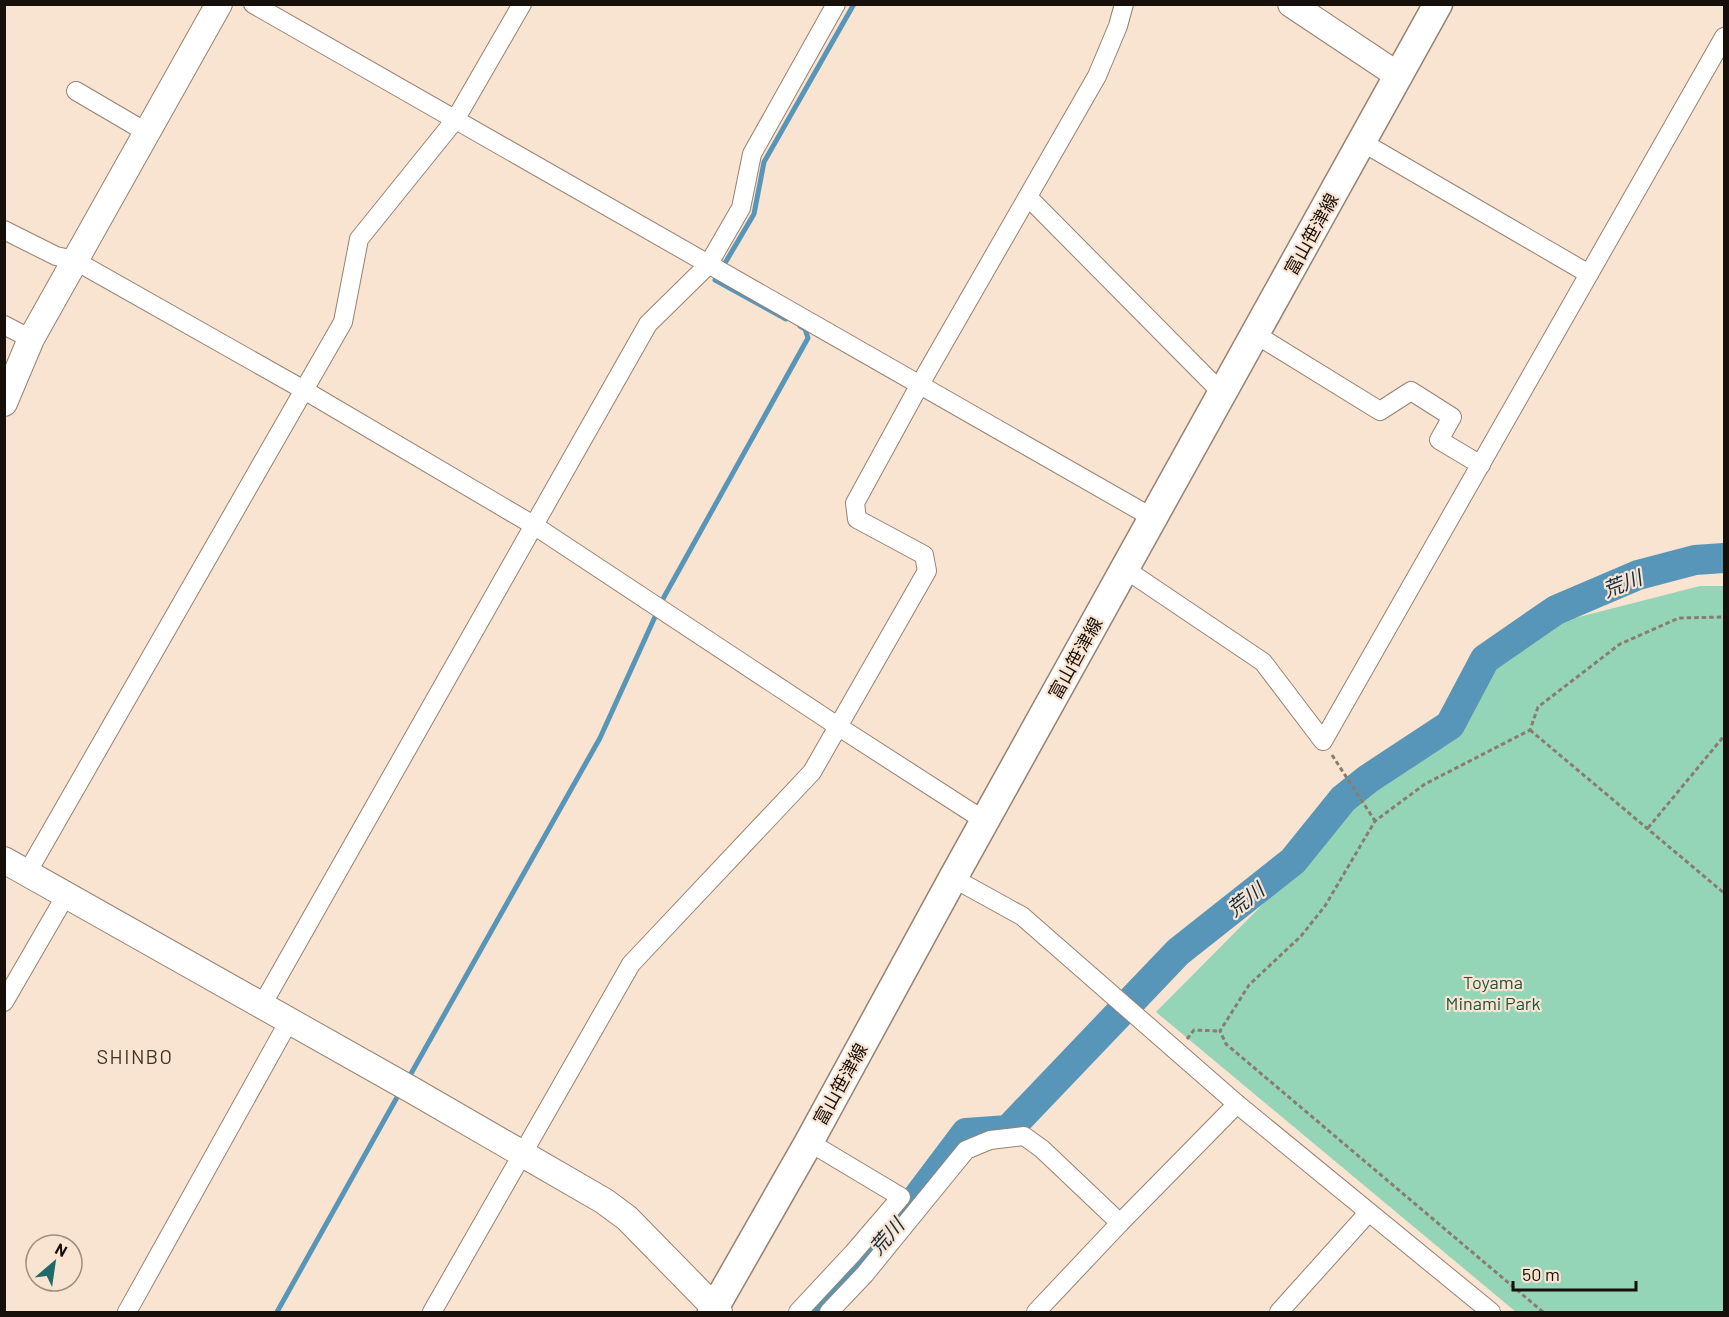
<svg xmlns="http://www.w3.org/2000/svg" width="1729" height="1317" font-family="Barlow,'Noto Sans JP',sans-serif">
<rect width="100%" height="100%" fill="#f9e3d1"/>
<path fill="#95d5b7" d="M 1700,586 L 1724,586 L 1724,1312 L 1516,1312 L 1156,1012 L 1277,890 L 1346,806 L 1453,741 L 1485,672 L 1567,620 Z"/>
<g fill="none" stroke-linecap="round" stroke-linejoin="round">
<g stroke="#5796b8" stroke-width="5">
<path d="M 786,319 L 715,280 L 754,214 L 764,162 L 854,4"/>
<path d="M 408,1079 L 600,738 L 664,597 L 808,338 L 805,329 L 800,326"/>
<path d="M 277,1312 L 400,1092"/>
</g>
<path stroke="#5796b8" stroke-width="30" d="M 812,1312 L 887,1238 L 966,1133 L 1008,1130 L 1178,952 L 1293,861 L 1343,799 L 1368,779 L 1450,725 L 1485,659 L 1556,610 L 1638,575 L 1695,560 L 1724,558"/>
<defs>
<g id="street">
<path d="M 253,4 L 1153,518"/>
<path d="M 76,91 L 146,132"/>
<path d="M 1362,142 L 1589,274"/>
<path d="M 1028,197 L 1222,393"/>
<path d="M 4,230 L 56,256 L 74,260 L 304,390 L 535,526 L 839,727 L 985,821"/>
<path d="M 4,325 L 31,339"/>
<path d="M 1255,334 L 1380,411 L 1411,391 L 1452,417 L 1439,440 L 1481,465"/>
<path d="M 1125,569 L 1263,662 L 1323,741 L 1724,37"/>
<path d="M 27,873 L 343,322 L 359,239 L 455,120 L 522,4"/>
<path d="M 953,878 L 1022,916 L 1237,1104 L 1491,1312"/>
<path d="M 4,1002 L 66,895"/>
<path d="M 262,1005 L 648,324 L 708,265 L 741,208 L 752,154 L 836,4"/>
<path d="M 1120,1223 L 1237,1104"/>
<path d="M 127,1312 L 289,1021"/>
<path d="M 432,1312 L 631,964 L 812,772 L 927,571 L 924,555 L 857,519 L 855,503 L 919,386 L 1097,76 L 1118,26 L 1124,4"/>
<path d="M 798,1312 L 853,1253 L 901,1197 L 809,1142"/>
<path d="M 829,1312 L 865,1274 L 966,1150 L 990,1140 L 1024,1136 L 1042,1149 L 1120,1223 L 1036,1312"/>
<path d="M 1279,1312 L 1368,1213"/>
</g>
<g id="secondary">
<path d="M 1291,4 L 1399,76"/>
<path d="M 4,403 L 31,339 L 219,4"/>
<path d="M 4,860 L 412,1090 L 604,1201 L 627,1218 L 719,1312"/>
</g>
<path id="primary" d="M 712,1312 L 809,1142 L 953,878 L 1438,4"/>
</defs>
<use href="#street" stroke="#968272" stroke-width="20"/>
<use href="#secondary" stroke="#968272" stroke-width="28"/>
<use href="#primary" stroke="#968272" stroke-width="31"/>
<g stroke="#8a7c6f" stroke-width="3" stroke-dasharray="4.5 3" stroke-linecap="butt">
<path d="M 1530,730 L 1724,893"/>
<path d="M 1332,755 L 1375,821"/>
<path d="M 1648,828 L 1724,736"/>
<path d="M 1187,1039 L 1194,1030 L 1220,1031"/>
<path d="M 1543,1312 L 1226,1044 L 1220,1031 L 1249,985 L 1301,936 L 1325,906 L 1375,821 L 1425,784 L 1530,730 L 1538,707 L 1620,644 L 1679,618 L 1724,617"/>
</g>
<use href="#street" stroke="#fff" stroke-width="18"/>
<use href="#secondary" stroke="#fff" stroke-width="26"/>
<use href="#primary" stroke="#fff" stroke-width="28"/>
</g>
<g text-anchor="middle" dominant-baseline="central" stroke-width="4.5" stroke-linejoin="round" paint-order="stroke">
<g font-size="18" fill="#17100a" stroke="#f9e3d1">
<text transform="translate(1311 234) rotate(-61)">富山笹津線</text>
<text transform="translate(1075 658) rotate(-61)">富山笹津線</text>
<text transform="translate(840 1084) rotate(-61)">富山笹津線</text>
</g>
<g font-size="18" fill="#1d523d" stroke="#f9e3d1">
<text x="1493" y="982">Toyama<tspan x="1493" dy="21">Minami Park</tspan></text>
</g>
<g font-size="20" font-style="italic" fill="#102d3d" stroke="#f9e3d1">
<text transform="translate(1622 583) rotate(-21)">荒川</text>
<text transform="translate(1245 899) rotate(-38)">荒川</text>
<text transform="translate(886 1236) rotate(-49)">荒川</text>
</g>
<g font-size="20" letter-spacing="1.5" fill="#433224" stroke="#f9e3d1">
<text x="135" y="1056">SHINBO</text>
</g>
</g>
<rect width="1729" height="1317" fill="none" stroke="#17100a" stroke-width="12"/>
<g transform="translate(54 1263) rotate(29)"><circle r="28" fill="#f9e3d1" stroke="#9f8f81" stroke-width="1.5"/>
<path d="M0-4.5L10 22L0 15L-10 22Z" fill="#1f6b6c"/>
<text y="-9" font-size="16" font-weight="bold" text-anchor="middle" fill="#17100a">N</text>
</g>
<path d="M1513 1281v9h123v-9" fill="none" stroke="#17100a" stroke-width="3"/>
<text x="1522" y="1281" font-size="18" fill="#17100a" stroke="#f9e3d1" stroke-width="4.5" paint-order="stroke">50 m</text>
</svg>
